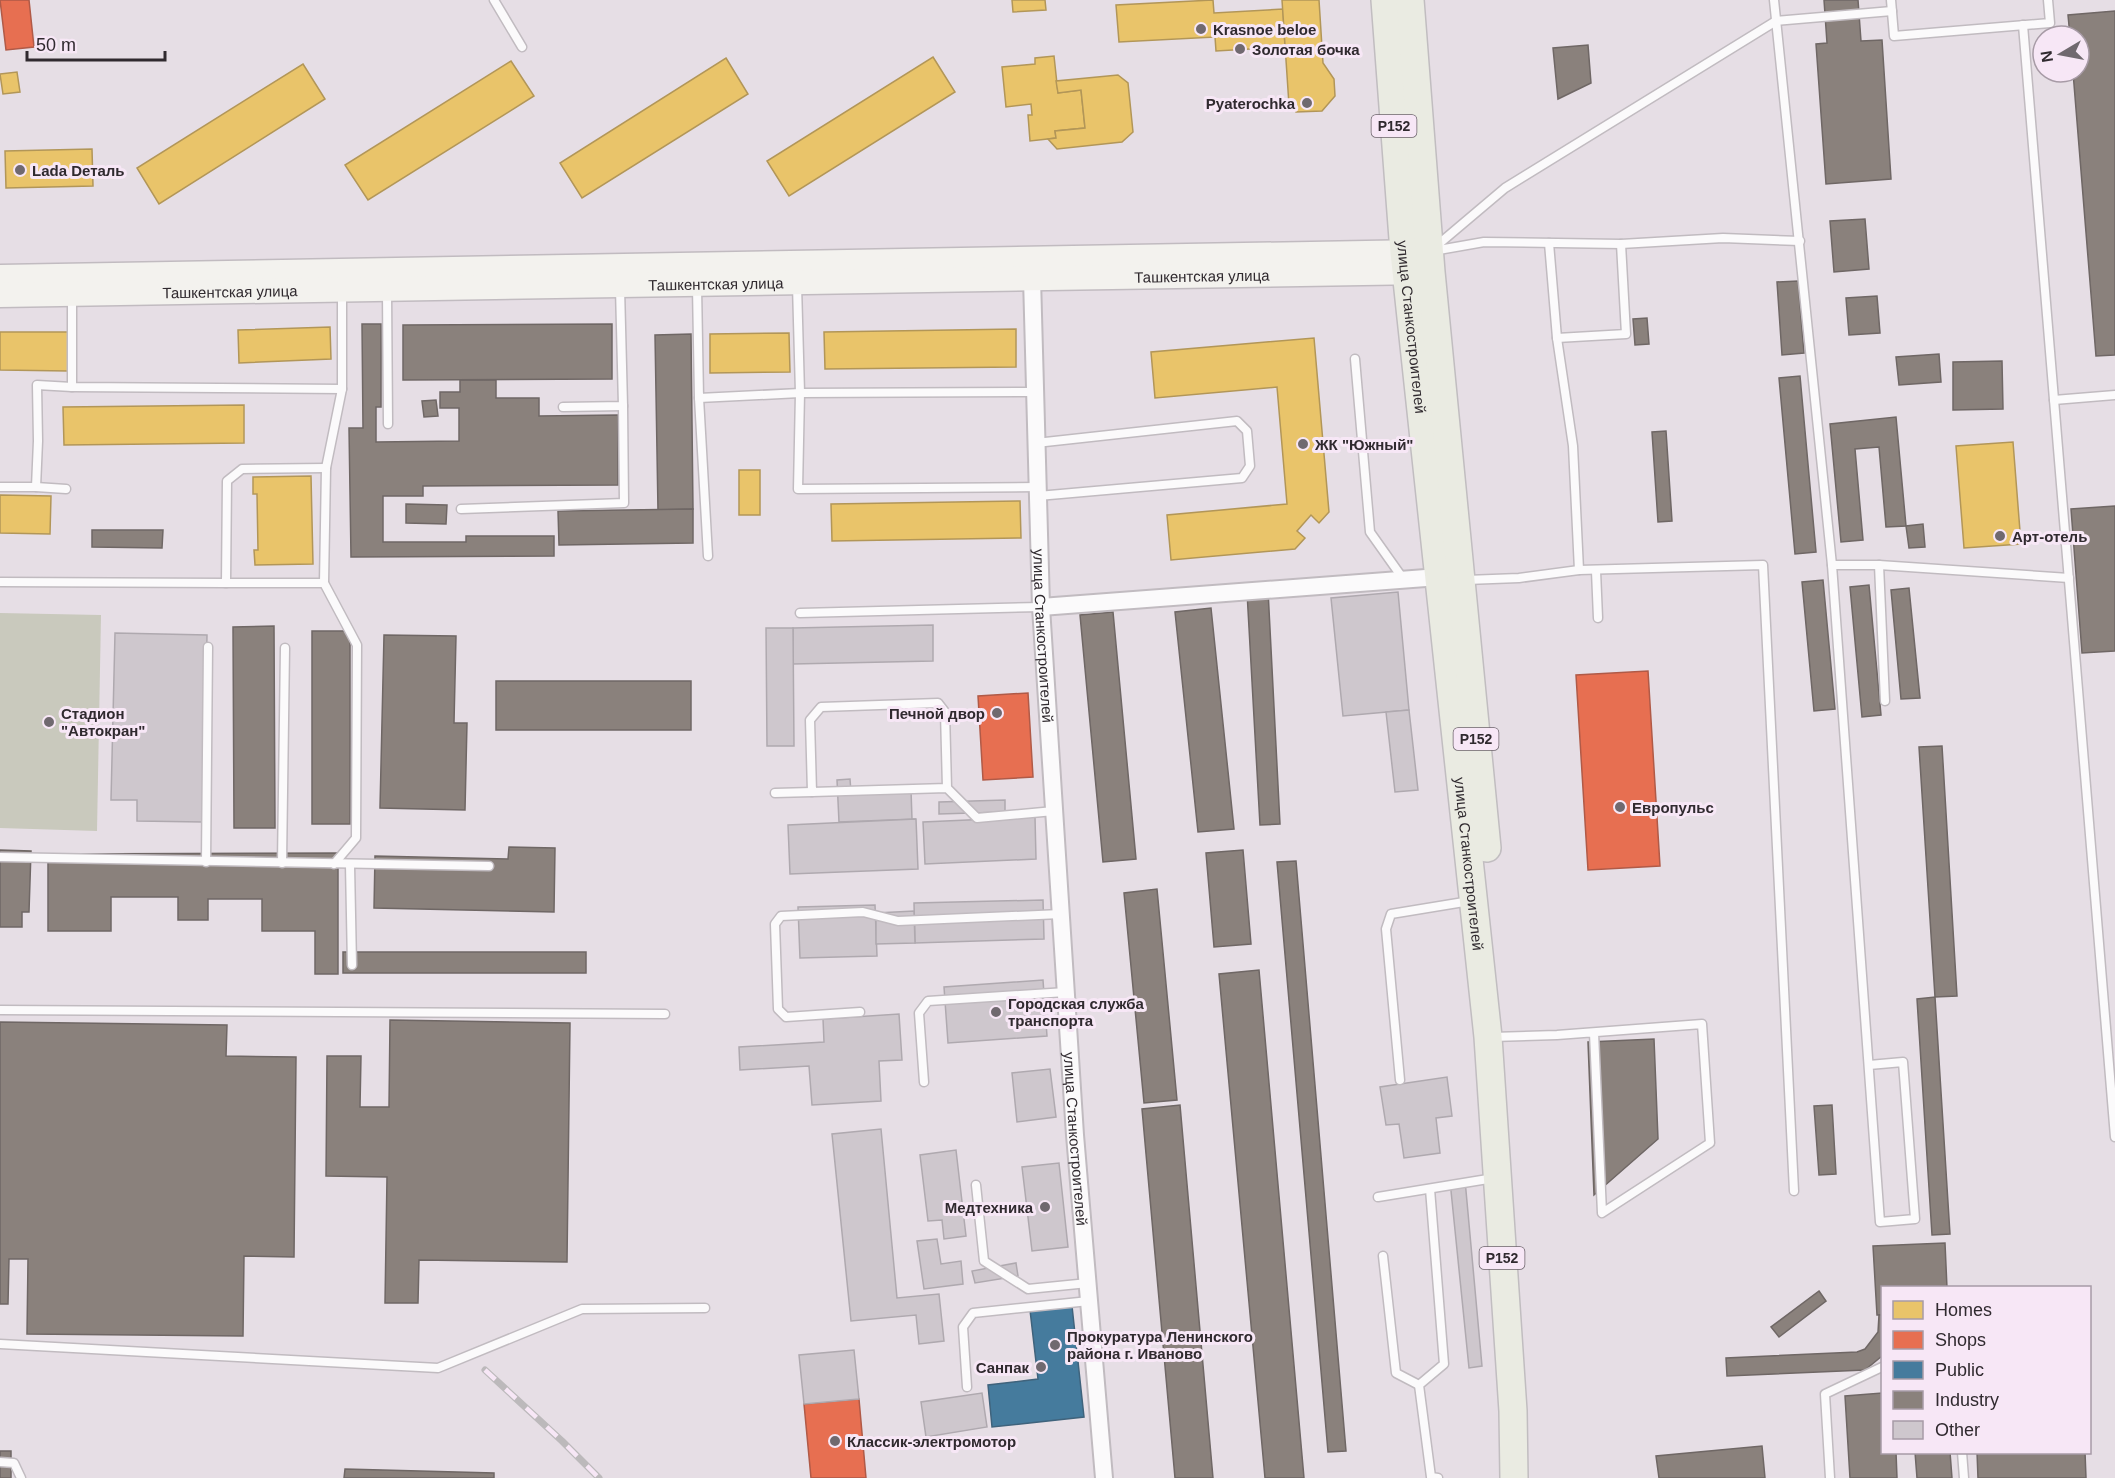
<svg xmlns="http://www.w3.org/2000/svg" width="2115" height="1478" font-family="Arial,sans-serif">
<rect width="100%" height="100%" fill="#e6dee5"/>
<path fill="#c9c9bd" d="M 0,613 L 101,615 L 97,831 L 0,828 Z"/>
<g fill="#e9c46a" stroke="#b29658" stroke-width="1.5">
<path d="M 1012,0 L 1045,0 L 1046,10 L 1013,12 Z"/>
<path d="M 1213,0 L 1214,13 L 1283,9 L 1285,47 L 1216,51 L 1215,37 L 1119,42 L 1116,5 Z"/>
<path d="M 1282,0 L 1319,0 L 1323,63 L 1334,79 L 1335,96 L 1322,111 L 1296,112 L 1289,105 Z"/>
<path d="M 1054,56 L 1058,93 L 1081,90 L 1085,128 L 1055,131 L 1056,138 L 1030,141 L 1028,115 L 1032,115 L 1031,104 L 1006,107 L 1002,67 L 1035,64 L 1035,58 Z"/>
<path d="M 933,57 L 955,92 L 789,196 L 767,161 Z"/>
<path d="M 726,58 L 748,94 L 582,198 L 560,163 Z"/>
<path d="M 511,61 L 534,96 L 368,200 L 345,165 Z"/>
<path d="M 303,64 L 325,99 L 159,204 L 137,168 Z"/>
<path d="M 17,72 L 20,92 L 3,94 L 0,74 Z"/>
<path d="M 1118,75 L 1128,83 L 1133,132 L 1122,142 L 1057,149 L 1048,139 L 1056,138 L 1055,131 L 1085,128 L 1081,90 L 1058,93 L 1056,81 Z"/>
<path d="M 92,149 L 93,186 L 6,188 L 5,151 Z"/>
<path d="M 330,327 L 331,359 L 239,363 L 238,330 Z"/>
<path d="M 1016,329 L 1016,367 L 825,369 L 824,332 Z"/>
<path d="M 0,332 L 68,332 L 68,371 L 0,370 Z"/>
<path d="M 789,333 L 790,372 L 710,373 L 710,334 Z"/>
<path d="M 1314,338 L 1329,512 L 1319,523 L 1311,515 L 1297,531 L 1305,538 L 1295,549 L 1171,560 L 1167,515 L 1287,504 L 1277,387 L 1155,398 L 1151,352 Z"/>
<path d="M 244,405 L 244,443 L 64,445 L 63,407 Z"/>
<path d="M 2013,442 L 2021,544 L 1964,548 L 1956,446 Z"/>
<rect x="739" y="470" width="21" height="45"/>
<path d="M 311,476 L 313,564 L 255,565 L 254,550 L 258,550 L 257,494 L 253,494 L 253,477 Z"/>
<path d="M 0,495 L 51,496 L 50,534 L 0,533 Z"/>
<path d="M 1020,501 L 1021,538 L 832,541 L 831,504 Z"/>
</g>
<g fill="#e76f51" stroke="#b05a47" stroke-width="1.5">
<path d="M 0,0 L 29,0 L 34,47 L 6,50 Z"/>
<path d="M 1648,671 L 1660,866 L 1588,870 L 1576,675 Z"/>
<path d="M 1028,693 L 1033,777 L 983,780 L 978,696 Z"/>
<path d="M 859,1399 L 866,1478 L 811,1478 L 804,1404 Z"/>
</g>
<path fill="#457b9d" stroke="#3f637c" stroke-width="1.5" d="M 1072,1306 L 1084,1417 L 992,1427 L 988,1385 L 1038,1379 L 1030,1310 Z"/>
<g fill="#8a817c" stroke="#6f6765" stroke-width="1.5">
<path d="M 1824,0 L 1858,0 L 1861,41 L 1882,40 L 1891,179 L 1826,184 L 1816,44 L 1827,43 Z"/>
<path d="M 2115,11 L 2115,355 L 2096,356 L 2073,72 L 2079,72 L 2079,36 L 2070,36 L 2068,15 Z"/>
<path d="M 1588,45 L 1591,83 L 1558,99 L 1553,48 Z"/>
<path d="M 1865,219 L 1869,269 L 1834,272 L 1830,221 Z"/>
<path d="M 1798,281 L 1804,353 L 1782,355 L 1777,282 Z"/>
<path d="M 1877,296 L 1880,333 L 1849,335 L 1846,298 Z"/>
<path d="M 1647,318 L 1649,344 L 1635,345 L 1633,319 Z"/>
<path d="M 362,324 L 381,324 L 381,407 L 376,407 L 376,442 L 459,441 L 459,408 L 440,408 L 440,392 L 460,392 L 460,380 L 496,380 L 496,398 L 539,398 L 539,416 L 618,415 L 618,485 L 423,486 L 423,496 L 383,496 L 383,542 L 466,542 L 466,536 L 554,536 L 554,556 L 351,557 L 349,428 L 363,428 Z"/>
<path d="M 612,324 L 612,379 L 403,380 L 403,325 Z"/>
<path d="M 691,334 L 693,509 L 658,510 L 655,335 Z"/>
<path d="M 1939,354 L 1941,382 L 1899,385 L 1896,357 Z"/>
<path d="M 2002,361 L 2003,409 L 1953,410 L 1953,362 Z"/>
<path d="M 1800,376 L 1816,552 L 1795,554 L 1779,378 Z"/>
<path d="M 436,400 L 438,416 L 424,417 L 422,401 Z"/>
<path d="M 1896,417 L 1906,526 L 1886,527 L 1879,447 L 1855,449 L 1863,540 L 1841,542 L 1830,424 Z"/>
<path d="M 1666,431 L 1672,521 L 1658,522 L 1652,432 Z"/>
<path d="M 406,504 L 447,505 L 446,524 L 406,523 Z"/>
<path d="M 2115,506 L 2115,651 L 2082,653 L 2071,509 Z"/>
<path d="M 693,509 L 693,543 L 559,545 L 558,511 Z"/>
<path d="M 1923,524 L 1925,547 L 1909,548 L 1906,526 Z"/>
<path d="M 92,530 L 163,530 L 162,548 L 92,547 Z"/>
<path d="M 1823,580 L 1835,709 L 1814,711 L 1802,582 Z"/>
<path d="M 1869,585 L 1881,715 L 1862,717 L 1850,587 Z"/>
<path d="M 1909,588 L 1920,698 L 1901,699 L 1891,590 Z"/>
<path d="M 1268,590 L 1280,824 L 1260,825 L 1247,592 Z"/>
<path d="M 1211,608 L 1234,829 L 1198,832 L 1175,612 Z"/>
<path d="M 1113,612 L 1136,859 L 1103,862 L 1080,615 Z"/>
<path d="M 274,626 L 275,828 L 234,828 L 233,627 Z"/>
<rect x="312" y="631" width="38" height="193"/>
<path d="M 384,635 L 456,636 L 454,723 L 467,723 L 465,810 L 380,808 Z"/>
<rect x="496" y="681" width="195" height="49"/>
<path d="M 1942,746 L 1957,996 L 1935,997 L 1919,747 Z"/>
<path d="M 509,847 L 555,848 L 554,912 L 374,908 L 375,856 L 508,859 Z"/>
<path d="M 0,850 L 31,851 L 29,912 L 22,912 L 22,927 L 0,927 Z"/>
<path d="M 1243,850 L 1251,944 L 1214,947 L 1206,853 Z"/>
<path d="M 338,853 L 338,974 L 315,974 L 315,931 L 262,931 L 262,899 L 208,899 L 208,920 L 178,920 L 178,897 L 111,897 L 111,931 L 48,931 L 48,854 Z"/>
<path d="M 1296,861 L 1346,1451 L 1328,1452 L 1277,862 Z"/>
<path d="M 1157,889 L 1177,1100 L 1144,1103 L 1124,893 Z"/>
<rect x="343" y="952" width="243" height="21"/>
<path d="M 1259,970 L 1304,1478 L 1265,1478 L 1219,974 Z"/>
<path d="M 1935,997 L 1950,1234 L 1932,1235 L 1917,999 Z"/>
<path d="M 390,1020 L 570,1023 L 567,1262 L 419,1260 L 418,1303 L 385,1303 L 387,1177 L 326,1176 L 327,1056 L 361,1056 L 360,1107 L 389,1107 Z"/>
<path d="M 0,1022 L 227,1025 L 226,1056 L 296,1057 L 294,1257 L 244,1256 L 243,1336 L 27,1334 L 28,1259 L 9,1259 L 8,1304 L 0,1304 Z"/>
<path d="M 1654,1039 L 1658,1139 L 1594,1195 L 1588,1042 Z"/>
<path d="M 1180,1105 L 1213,1478 L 1175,1478 L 1142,1109 Z"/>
<path d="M 1832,1105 L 1836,1174 L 1819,1175 L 1814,1106 Z"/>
<path d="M 1945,1243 L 1947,1288 L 1882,1288 L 1882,1315 L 1877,1315 L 1873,1246 Z"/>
<path d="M 1819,1291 L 1826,1301 L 1779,1337 L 1771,1327 Z"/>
<path d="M 1879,1315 L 1882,1315 L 1882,1356 L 1865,1370 L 1727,1376 L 1726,1358 L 1857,1352 L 1865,1349 L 1878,1332 Z"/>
<path d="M 1882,1393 L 1882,1452 L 1896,1452 L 1897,1478 L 1850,1478 L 1845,1396 Z"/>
<path d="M 1762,1446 L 1765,1478 L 1659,1478 L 1656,1456 Z"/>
<rect x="0" y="1451" width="11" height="27"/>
<path d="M 1915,1452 L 1950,1452 L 1952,1478 L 1917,1478 Z"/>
<path d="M 1977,1452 L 2085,1452 L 2086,1478 L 1978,1478 Z"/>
<path d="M 345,1469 L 494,1473 L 494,1478 L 344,1478 Z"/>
</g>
<g fill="#cec7cd" stroke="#afa9af" stroke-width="1.5">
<path d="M 1398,592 L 1409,710 L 1343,716 L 1331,598 Z"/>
<path d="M 933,625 L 933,661 L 793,664 L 793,628 Z"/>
<path d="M 766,628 L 793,628 L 794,746 L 767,746 Z"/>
<path d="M 115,633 L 207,635 L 203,822 L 137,821 L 137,800 L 111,800 Z"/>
<path d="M 1409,710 L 1418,790 L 1395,792 L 1386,712 Z"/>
<path d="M 850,779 L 851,792 L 911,790 L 912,819 L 916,819 L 839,822 L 837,780 Z"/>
<path d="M 1005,800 L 1005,812 L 939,814 L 939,802 Z"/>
<path d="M 1035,817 L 1036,859 L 925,864 L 923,822 Z"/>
<path d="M 916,819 L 918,869 L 790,874 L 788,825 Z"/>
<path d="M 1043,900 L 1044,939 L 915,943 L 914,903 Z"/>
<path d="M 875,905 L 877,956 L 800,958 L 798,907 Z"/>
<path d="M 914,911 L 915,943 L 876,944 L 876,913 Z"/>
<path d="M 1043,980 L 1047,1036 L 948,1043 L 944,987 Z"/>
<path d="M 899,1014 L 902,1060 L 879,1061 L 881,1101 L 812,1105 L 809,1066 L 740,1070 L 739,1047 L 824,1042 L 823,1019 Z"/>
<path d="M 1050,1069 L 1056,1117 L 1017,1122 L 1012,1073 Z"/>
<path d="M 1447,1077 L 1452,1116 L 1436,1118 L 1440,1153 L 1404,1158 L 1399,1124 L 1386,1125 L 1380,1087 Z"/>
<path d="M 881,1129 L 897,1298 L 939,1294 L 944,1341 L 919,1344 L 916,1315 L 851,1321 L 832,1134 Z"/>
<path d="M 956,1150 L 966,1236 L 944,1239 L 942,1220 L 928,1221 L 920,1155 Z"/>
<path d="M 1059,1163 L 1068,1247 L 1032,1251 L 1022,1167 Z"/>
<path d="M 1465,1180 L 1482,1366 L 1469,1368 L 1450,1181 Z"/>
<path d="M 937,1239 L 941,1264 L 961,1261 L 963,1284 L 924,1289 L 917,1241 Z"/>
<path d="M 1016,1263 L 1018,1276 L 975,1283 L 972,1271 Z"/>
<path d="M 854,1350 L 859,1399 L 804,1404 L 799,1355 Z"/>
<path d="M 982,1393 L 987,1427 L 926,1437 L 921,1402 Z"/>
</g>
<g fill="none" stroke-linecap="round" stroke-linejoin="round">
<defs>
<g id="service">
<path d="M 494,0 L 522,47"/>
<path d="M 1774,0 L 1832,565 L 1880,1222 L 1915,1219 L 1903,1062 L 1869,1065"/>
<path d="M 1891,0 L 1894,36 L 2050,23 L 2048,0"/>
<path d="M 2023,25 L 2115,1137"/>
<path d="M 1549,243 L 1557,338 L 1573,446 L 1579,570"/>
<path d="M 1434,248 L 1505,188 L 1776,21 L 1892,11"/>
<path d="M 1433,251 L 1484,242 L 1621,244 L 1723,238 L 1800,241"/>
<path d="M 797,285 L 800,393 L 798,489 L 1038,487"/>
<path d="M 697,287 L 699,398 L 800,393 L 1035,392"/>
<path d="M 387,292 L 388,424"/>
<path d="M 1557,338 L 1626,334 L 1621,244"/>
<path d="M 1355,359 L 1370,532 L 1404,580"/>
<path d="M 72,387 L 72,294"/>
<path d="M 699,398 L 708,556"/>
<path d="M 2054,400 L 2115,395"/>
<path d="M 563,407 L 623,406 L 620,288"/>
<path d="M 1036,443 L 1237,421 L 1247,431 L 1250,466 L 1242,478 L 1038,496"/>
<path d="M 0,487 L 36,487 L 38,441 L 37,385 L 72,387 L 342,389 L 342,292"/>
<path d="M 36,487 L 66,489"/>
<path d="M 461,509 L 624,503 L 623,406"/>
<path d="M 1832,565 L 1879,565 L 2069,578"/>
<path d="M 1879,565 L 1885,701"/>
<path d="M 1596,571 L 1598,618"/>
<path d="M 1466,580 L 1519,578 L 1579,570 L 1763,565 L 1794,1191"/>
<path d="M 0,582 L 226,583 L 227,481 L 242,469 L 326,468"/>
<path d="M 226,583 L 324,583"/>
<path d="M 800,613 L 1041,607"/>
<path d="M 947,788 L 812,792 L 810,720 L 821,707 L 938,703 L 945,712 L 947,788 L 977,818 L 1054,811"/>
<path d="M 775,793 L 812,792"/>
<path d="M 0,857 L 489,866"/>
<path d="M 206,862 L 208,647"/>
<path d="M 282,863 L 285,648"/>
<path d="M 334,864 L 356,838 L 357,645 L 324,583 L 326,468 L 342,389"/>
<path d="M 350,865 L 352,965"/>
<path d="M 0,1010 L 665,1014"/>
<path d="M 860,1012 L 786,1017 L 778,1009 L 775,924 L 781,916 L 863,912 L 898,921 L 1061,914"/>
<path d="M 1492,1037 L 1557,1035 L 1702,1024 L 1710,1143 L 1602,1213 L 1594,1033"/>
<path d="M 1400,1080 L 1386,929 L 1391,914 L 1470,901"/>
<path d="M 924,1082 L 919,1013 L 928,1001 L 1066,992"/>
<path d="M 976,1185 L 984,1261 L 1028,1289 L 1088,1283"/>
<path d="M 1430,1189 L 1444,1364 L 1419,1385 L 1431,1477 L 1438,1478"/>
<path d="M 1378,1197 L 1494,1178"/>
<path d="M 1383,1256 L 1396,1373 L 1419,1385"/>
<path d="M 0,1344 L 438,1368 L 582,1309 L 705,1308"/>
<path d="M 967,1387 L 963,1327 L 973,1313 L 1089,1301"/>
<path d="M 1962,1452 L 1964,1478"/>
<path d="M 0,1462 L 14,1463 L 21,1478"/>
<path d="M 1830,1478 L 1825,1394 L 1882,1367"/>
</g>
<g id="minor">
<path id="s1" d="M 1032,278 L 1041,607 L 1075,1135 L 1104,1478"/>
<path d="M 1041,607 L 1439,577"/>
</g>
<g id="secondary">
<path d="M 0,277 L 1421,252"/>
<path id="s2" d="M 0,295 L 1425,272"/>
</g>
<g id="primary">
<path id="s3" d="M 1385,0 L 1404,252 L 1488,1037 L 1513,1411 L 1514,1478"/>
<path d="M 1410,0 L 1431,272 L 1487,848"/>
</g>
</defs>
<use href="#service" stroke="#c1bbc0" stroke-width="11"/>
<use href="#minor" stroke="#c1bbc0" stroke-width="20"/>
<use href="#secondary" stroke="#c1bbc0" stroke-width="27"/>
<use href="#primary" stroke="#c1bdc0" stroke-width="30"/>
<use href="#service" stroke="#fbfafb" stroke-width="8"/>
<use href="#minor" stroke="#fbfafb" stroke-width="16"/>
<use href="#secondary" stroke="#f3f2ee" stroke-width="24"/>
<use href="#primary" stroke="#eaebe2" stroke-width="27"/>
<defs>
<path id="rail" d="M 485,1370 L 562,1441 L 599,1478"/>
</defs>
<use href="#rail" stroke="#bcb9bb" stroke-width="7"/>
<use href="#rail" stroke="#f7e7f6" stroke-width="4.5" stroke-dasharray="14" stroke-linecap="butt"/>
</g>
<g fill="#70696f" stroke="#f7e7f6" stroke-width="2">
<circle cx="1201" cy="29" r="6"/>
<circle cx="1240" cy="49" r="6"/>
<circle cx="1307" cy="103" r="6"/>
<circle cx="20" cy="170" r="6"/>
<circle cx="1303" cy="444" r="6"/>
<circle cx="2000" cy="536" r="6"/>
<circle cx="997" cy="713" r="6"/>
<circle cx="49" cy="722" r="6"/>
<circle cx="1620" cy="807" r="6"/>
<circle cx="996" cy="1012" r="6"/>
<circle cx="1045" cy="1207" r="6"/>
<circle cx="1055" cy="1345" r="6"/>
<circle cx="1041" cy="1367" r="6"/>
<circle cx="835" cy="1441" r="6"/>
</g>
<g text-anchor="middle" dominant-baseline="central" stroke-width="6" stroke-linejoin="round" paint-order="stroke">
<g fill="#f7e7f6" stroke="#6c636b" stroke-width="1.5">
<rect x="1371.5" y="115" width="45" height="22" rx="4.5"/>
<rect x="1453.5" y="728" width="45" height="22" rx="4.5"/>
<rect x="1479.5" y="1247" width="45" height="22" rx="4.5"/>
</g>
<g font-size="14" font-weight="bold" fill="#302a2f">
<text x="1394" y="126">Р152</text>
<text x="1476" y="739">Р152</text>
<text x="1502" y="1258">Р152</text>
</g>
<g font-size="15" font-weight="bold" fill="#302a2f" stroke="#f7e7f6" text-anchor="start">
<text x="1213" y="29">Krasnoe beloe</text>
<text x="1252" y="49">Золотая бочка</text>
<text x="1295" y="103" text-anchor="end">Pyaterochka</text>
<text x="32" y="170">Lada Dеталь</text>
<text x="1315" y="444">ЖК "Южный"</text>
<text x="2012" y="536">Арт-отель</text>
<text x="61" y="713">Стадион<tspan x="61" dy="17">"Автокран"</tspan></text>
<text x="985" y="713" text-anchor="end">Печной двор</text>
<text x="1632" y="807">Европульс</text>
<text x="1008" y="1003">Городская служба<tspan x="1008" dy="17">транспорта</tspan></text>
<text x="1033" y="1207" text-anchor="end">Медтехника</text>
<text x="1067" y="1336">Прокуратура Ленинского<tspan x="1067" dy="17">района г. Иваново</tspan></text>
<text x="1029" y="1367" text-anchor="end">Санпак</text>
<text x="847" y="1441">Классик-электромотор</text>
</g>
<g font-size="15" fill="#302a2f" stroke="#f7e7f6">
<text stroke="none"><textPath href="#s2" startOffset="1202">Ташкентская улица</textPath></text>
<text stroke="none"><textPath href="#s2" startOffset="716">Ташкентская улица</textPath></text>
<text stroke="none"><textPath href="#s2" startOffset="230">Ташкентская улица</textPath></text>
<text stroke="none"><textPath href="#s3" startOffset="328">улица Станкостроителей</textPath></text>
<text stroke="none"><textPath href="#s1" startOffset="358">улица Станкостроителей</textPath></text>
<text stroke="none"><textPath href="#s3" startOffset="868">улица Станкостроителей</textPath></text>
<text stroke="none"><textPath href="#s1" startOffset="862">улица Станкостроителей</textPath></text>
</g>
</g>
<rect x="1881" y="1286" width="210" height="168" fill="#f7e7f6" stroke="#a79ba6" stroke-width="1.5"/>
<rect x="1893" y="1301" width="30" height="18" fill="#e9c46a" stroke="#a79ba6" stroke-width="1.5"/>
<text x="1935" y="1316" font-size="18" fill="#302a2f">Homes</text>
<rect x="1893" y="1331" width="30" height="18" fill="#e76f51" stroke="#a79ba6" stroke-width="1.5"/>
<text x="1935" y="1346" font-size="18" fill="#302a2f">Shops</text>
<rect x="1893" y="1361" width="30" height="18" fill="#457b9d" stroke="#a79ba6" stroke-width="1.5"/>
<text x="1935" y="1376" font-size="18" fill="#302a2f">Public</text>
<rect x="1893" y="1391" width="30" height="18" fill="#8a817c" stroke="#a79ba6" stroke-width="1.5"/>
<text x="1935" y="1406" font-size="18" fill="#302a2f">Industry</text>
<rect x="1893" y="1421" width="30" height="18" fill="#cec7cd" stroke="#a79ba6" stroke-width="1.5"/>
<text x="1935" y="1436" font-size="18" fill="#302a2f">Other</text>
<g transform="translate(2061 54) rotate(260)"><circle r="28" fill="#f7e7f6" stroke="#a79ba6" stroke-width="1.5"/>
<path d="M0-4.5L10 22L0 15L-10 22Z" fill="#70696f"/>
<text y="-9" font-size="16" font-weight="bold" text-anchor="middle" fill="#302a2f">N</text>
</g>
<path d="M27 51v9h138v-9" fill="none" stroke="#302a2f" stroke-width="3"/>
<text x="36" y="51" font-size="18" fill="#302a2f" stroke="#f7e7f6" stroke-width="4.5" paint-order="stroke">50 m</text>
</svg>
